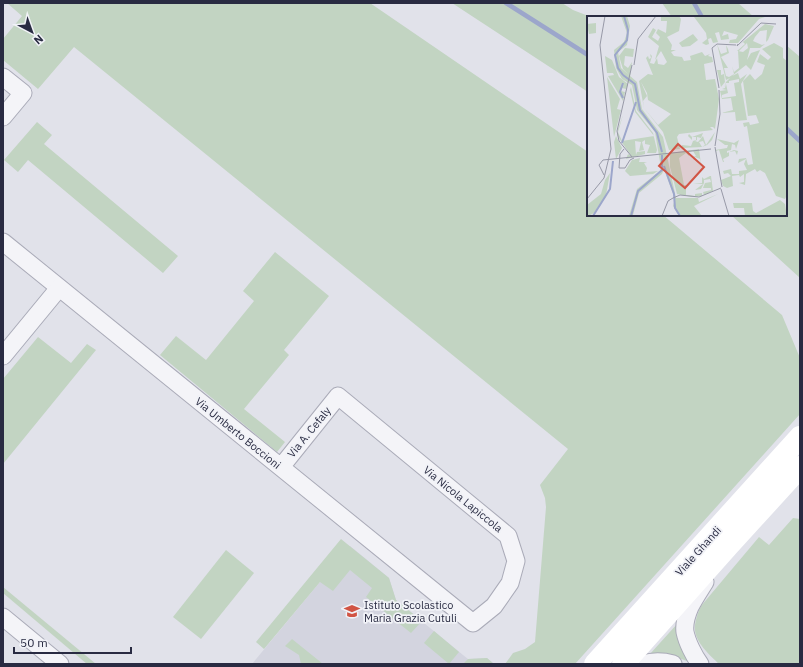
<svg xmlns="http://www.w3.org/2000/svg" width="803" height="667" font-family="'IBM Plex Sans',sans-serif">
<rect width="100%" height="100%" fill="#e1e2ea"/>
<path fill="#d3d4df" d="M 350,546 L 389,578 L 396,600 L 463,655 L 468,659 L 487,658 L 494,664 L 252,664 Z"/>
<g fill="#c2d4c2">
<path d="M 7,3 L 370,3 L 588,152 L 588,215 L 663,215 L 782,315 L 800,358 L 800,414 L 575,664 L 505,664 L 513,653 L 525,649 L 535,642 L 546,507 L 545,498 L 540,485 L 568,449 L 74,47 L 38,89 L 3,60 L 3,39 L 22,16 Z"/>
<path d="M 452,3 L 562,3 L 573,10 L 591,17 L 588,17 L 588,92 Z"/>
<path d="M 662,3 L 738,3 L 754,17 L 672,17 Z"/>
<path d="M 786,45 L 800,57 L 800,278 L 731,215 L 786,215 Z"/>
<path d="M 37,122 L 52,135 L 44,144 L 178,256 L 163,273 L 28,160 L 18,172 L 4,160 Z"/>
<path d="M 275,252 L 329,296 L 284,350 L 289,355 L 244,409 L 285,442 L 277,452 L 160,355 L 176,336 L 206,360 L 254,301 L 243,291 Z"/>
<path d="M 38,337 L 71,363 L 87,344 L 96,350 L 3,464 L 3,379 Z"/>
<path d="M 793,518 L 800,519 L 800,664 L 719,664 C 709,654 693,641 695,625 C 696,618 698,612 701,606 L 759,537 L 769,545 Z"/>
<path d="M 341,539 L 389,578 L 396,600 L 422,621 L 411,633 L 366,597 L 372,588 L 350,570 L 333,591 L 320,582 L 264,649 L 256,642 Z"/>
<path d="M 226,550 L 254,573 L 201,639 L 173,617 Z"/>
<path d="M 3,587 L 96,664 L 87,664 L 3,593 Z"/>
<path d="M 678,623 L 690,662 L 667,654 L 650,654 Z"/>
<path d="M 434,631 L 459,652 L 449,664 L 424,643 Z"/>
<path d="M 292,639 L 323,664 L 301,664 L 299,655 L 285,646 Z"/>
<path d="M 487,658 L 494,664 L 463,664 L 468,659 Z"/>
</g>
<g fill="none" stroke-linecap="round" stroke-linejoin="round">
<g stroke="#9ca6cb" stroke-width="4.5">
<path d="M 506,3 L 588,55"/>
<path d="M 694,3 L 702,17"/>
<path d="M 786,128 L 800,141"/>
</g>
<defs>
<g id="minor">
<path d="M 3,77 L 23,93 L 3,117"/>
<path d="M 3,242 L 473,623 L 494,606 L 510,583 L 516,561 L 508,536 L 338,396 L 281,467"/>
<path d="M 3,356 L 59,288"/>
<path d="M 3,617 L 60,664"/>
<path d="M 643,664 C 653,661 662,661 673,664"/>
<path d="M 700,664 C 694,656 687,642 685,632 C 684,625 687,614 690,607 C 694,599 700,590 705,582"/>
</g>
</defs>
<use href="#minor" stroke="#aaabb8" stroke-width="19"/>
<use href="#minor" stroke="#f4f4f8" stroke-width="17"/>
<g stroke="#fff" stroke-width="22">
<path d="M 595,664 L 800,437"/>
<path d="M 623,664 L 728,546 L 800,467"/>
</g>
</g>
<defs>
<symbol id="school-bare" viewBox="-9 -9 18 18"><path d="M0-5L7-2L0 1L-7-2ZM-4 1L0 2.5L4 1V4Q0 6-4 4Z" fill="#d15444" stroke="#f1f2f7" stroke-width="2.5" paint-order="stroke"/></symbol>
</defs>
<g fill-rule="evenodd">
<use href="#school-bare" x="341" y="600" width="22" height="22"/>
</g>
<g text-anchor="middle" dominant-baseline="central" stroke-width="3.5" stroke-linejoin="round" paint-order="stroke">
<g font-size="11" fill="#292b42" stroke="#f1f2f7">
<text transform="translate(309 432) rotate(-51)">Via A. Cefaly</text>
<text transform="translate(238 433) rotate(39)">Via Umberto Boccioni</text>
<text transform="translate(463 499) rotate(39)">Via Nicola Lapiccola</text>
<text transform="translate(698 551) rotate(-48)">Viale Ghandi</text>
</g>
<g font-size="11" fill="#292b42" stroke="#f1f2f7" text-anchor="start">
<text x="364" y="605">Istituto Scolastico<tspan x="364" dy="13">Maria Grazia Cutuli</tspan></text>
</g>
</g>
<g transform="translate(587 16)">
<rect width="200" height="200" fill="#e1e2ea"/>
<path d="M 34,0 L 40,0 L 43,10 L 40,29 L 31,36 L 34,52 L 50,66 L 55,93 L 76,121 L 89,182 L 111,182 L 112,186 L 131,178 L 107,190 L 115,200 L 92,200 L 86,190 L 88,183 L 77,153 L 75,158 L 52,177 L 46,199 L 42,200 L 50,173 L 73,155 L 74,152 L 68,116 L 50,94 L 45,69 L 35,63 L 29,52 L 27,34 L 37,26 L 40,17 ZM 74,0 L 92,0 L 94,3 L 92,15 L 80,21 L 85,29 L 84,34 L 89,34 L 84,36 L 87,40 L 95,41 L 97,45 L 104,44 L 103,40 L 115,36 L 118,40 L 123,38 L 121,40 L 125,41 L 126,46 L 117,48 L 119,64 L 128,63 L 132,83 L 128,113 L 126,111 L 123,111 L 126,114 L 92,118 L 90,121 L 93,133 L 82,134 L 76,116 L 57,92 L 52,65 L 61,58 L 66,59 L 59,42 L 61,40 L 62,43 L 64,42 L 63,38 L 65,40 L 63,47 L 67,48 L 70,42 L 71,48 L 77,49 L 80,46 L 74,35 L 68,44 L 72,30 L 61,21 L 66,12 L 69,14 L 65,21 L 71,25 L 73,21 L 69,17 L 71,13 L 79,17 L 80,5 L 74,5 ZM 54,66 L 60,77 L 61,84 L 84,98 L 71,109 L 57,92 L 56,85 L 60,80 ZM 181,0 L 172,3 L 151,27 L 142,27 L 143,24 L 149,23 L 151,19 L 137,15 L 135,20 L 141,18 L 142,23 L 134,24 L 132,16 L 128,17 L 131,26 L 126,27 L 124,22 L 121,23 L 122,28 L 119,29 L 115,27 L 120,23 L 119,17 L 107,1 ZM 9,7 L 9,17 L 2,18 L 0,8 ZM 178,8 L 187,10 L 181,24 L 179,26 L 180,14 L 173,15 L 168,21 L 166,25 L 175,29 L 178,28 L 173,32 L 163,32 L 160,44 L 164,37 L 173,34 L 164,54 L 159,49 L 145,60 L 151,57 L 153,63 L 160,58 L 154,68 L 160,104 L 149,105 L 148,96 L 134,97 L 146,94 L 144,82 L 135,83 L 133,75 L 140,74 L 135,73 L 138,72 L 139,68 L 141,77 L 135,79 L 135,82 L 149,80 L 147,67 L 152,66 L 152,63 L 142,65 L 142,67 L 139,67 L 137,72 L 139,66 L 143,62 L 139,64 L 130,28 L 134,38 L 140,36 L 139,29 L 141,33 L 142,37 L 134,41 L 141,52 L 137,52 L 139,60 L 142,61 L 147,58 L 145,50 L 147,56 L 152,52 L 151,35 L 156,36 L 161,32 L 160,27 L 152,35 L 150,35 L 158,28 L 156,26 L 152,29 ZM 106,18 L 111,24 L 103,30 L 95,31 L 92,27 ZM 187,27 L 196,32 L 196,42 L 200,45 L 200,179 L 198,183 L 189,180 L 178,157 L 173,154 L 170,156 L 168,153 L 159,158 L 158,169 L 152,167 L 157,166 L 157,158 L 153,161 L 152,159 L 145,160 L 146,170 L 140,172 L 136,170 L 134,164 L 144,160 L 141,157 L 137,158 L 136,155 L 144,153 L 145,158 L 152,158 L 152,155 L 160,154 L 157,148 L 159,143 L 151,147 L 152,143 L 159,142 L 161,149 L 166,148 L 160,110 L 157,111 L 156,107 L 162,106 L 163,109 L 172,107 L 169,99 L 161,100 L 156,65 L 163,58 L 168,64 L 175,58 L 178,49 L 170,46 L 173,38 L 181,44 L 184,41 L 175,33 ZM 38,32 L 47,33 L 46,41 L 38,40 L 37,49 L 41,52 L 45,46 L 43,60 L 36,53 L 32,40 ZM 18,40 L 25,44 L 32,61 L 41,68 L 39,73 L 35,72 L 34,75 L 38,76 L 36,85 L 21,60 L 27,59 L 26,57 L 20,57 ZM 130,54 L 134,54 L 134,59 L 137,58 L 138,66 L 134,71 ZM 20,61 L 33,83 L 30,93 L 34,94 L 27,121 ZM 44,71 L 49,95 L 66,117 L 70,134 L 69,137 L 60,137 L 63,129 L 58,128 L 58,124 L 55,126 L 57,134 L 52,135 L 54,126 L 48,125 L 49,139 L 50,136 L 58,135 L 58,138 L 39,143 L 41,138 L 44,140 L 30,119 L 31,113 L 36,99 L 31,116 L 35,125 L 67,120 L 48,96 L 43,74 ZM 128,116 L 125,124 L 120,129 L 115,131 L 118,129 L 116,125 L 112,126 L 115,131 L 95,132 L 95,129 L 104,130 L 106,125 L 109,124 L 109,121 L 105,121 L 105,124 L 101,120 L 102,118 L 105,121 L 116,117 L 114,122 L 110,121 L 110,124 L 108,125 L 111,126 L 116,120 L 119,129 ZM 29,120 L 35,132 L 29,143 L 27,126 ZM 130,123 L 147,127 L 152,124 L 149,133 L 148,129 L 145,128 L 144,134 L 140,135 L 140,137 L 147,134 L 151,135 L 150,139 L 148,135 L 142,136 L 142,140 L 136,143 L 137,146 L 136,146 L 132,134 L 129,135 L 130,138 L 128,134 L 140,132 L 141,129 L 138,129 ZM 112,133 L 115,156 L 113,143 L 108,141 L 106,144 L 106,141 L 109,140 L 106,135 L 102,136 L 102,140 L 99,137 L 92,142 L 97,169 L 99,169 L 99,179 L 108,180 L 108,178 L 115,177 L 115,180 L 105,181 L 90,178 L 83,151 L 83,137 ZM 53,142 L 52,146 L 60,146 L 57,147 L 60,152 L 59,156 L 71,155 L 66,158 L 43,160 L 38,155 L 45,144 ZM 23,157 L 19,179 L 7,197 L 1,200 L 0,189 L 14,178 L 18,164 ZM 123,160 L 124,160 L 126,175 L 117,179 L 116,176 L 124,174 L 124,172 L 116,172 L 118,167 L 124,166 L 123,163 L 117,164 L 117,167 L 114,173 L 108,174 L 116,168 L 106,168 L 115,167 L 115,161 L 117,163 ZM 193,184 L 198,188 L 200,200 L 158,200 L 157,192 L 147,192 L 146,187 L 165,187 L 166,195 L 169,197 Z" fill="#c2d4c2" fill-rule="evenodd"/>
<path fill="none" stroke="#9ca6cb" stroke-width="2" d="M 36,59 L 48,68 L 53,94 L 70,117 L 75,136M 36,59 L 31,52 L 28,39 L 40,24 L 41,14 L 37,0M 36,67 L 33,76 L 36,82M 35,127 L 49,86M 77,150 L 87,178 L 88,192 L 93,200M 6,200 L 23,173 L 26,145M 44,200 L 51,175 L 75,154 L 75,139"/>
<path fill="none" stroke="#9799a7" stroke-width="1" d="M 151,28 L 150,30 L 174,7 L 189,8M 47,49 L 51,23 L 69,0M 132,72 L 125,32 L 130,28 L 149,29M 128,130 L 133,98 L 132,74M 128,131 L 135,171M 37,133 L 33,138 L 32,152 L 38,152 L 43,144 L 47,142M 45,141 L 32,125 L 30,115 L 45,49M 17,159 L 12,149 L 16,144 L 124,133M 134,173 L 142,200M 0,183 L 17,162 L 24,133 L 13,29 L 18,0M 75,200 L 81,185 L 86,182 L 93,179 L 112,181 L 134,172"/>
<path fill="#d15444" fill-opacity="0.15" stroke="#d15444" stroke-width="2" d="M 91,128 L 117,151 L 98,172 L 72,150 Z"/>
<rect width="200" height="200" fill="none" stroke="#292b42" stroke-width="2"/>
</g>
<rect width="803" height="667" fill="none" stroke="#292b42" stroke-width="8"/>
<g transform="translate(32 32) rotate(139)" stroke="#f1f2f7" stroke-width="3" paint-order="stroke">
<path d="M0-3L7 15L0 10L-7 15Z" fill="#292b42"/>
<text y="-6" font-size="11" font-weight="bold" text-anchor="middle" fill="#292b42">N</text>
</g>
<path d="M14 647v6h117v-6" fill="none" stroke="#292b42" stroke-width="2"/>
<text x="20" y="647" font-size="12" fill="#292b42" stroke="#f1f2f7" stroke-width="3" paint-order="stroke">50 m</text>
</svg>
